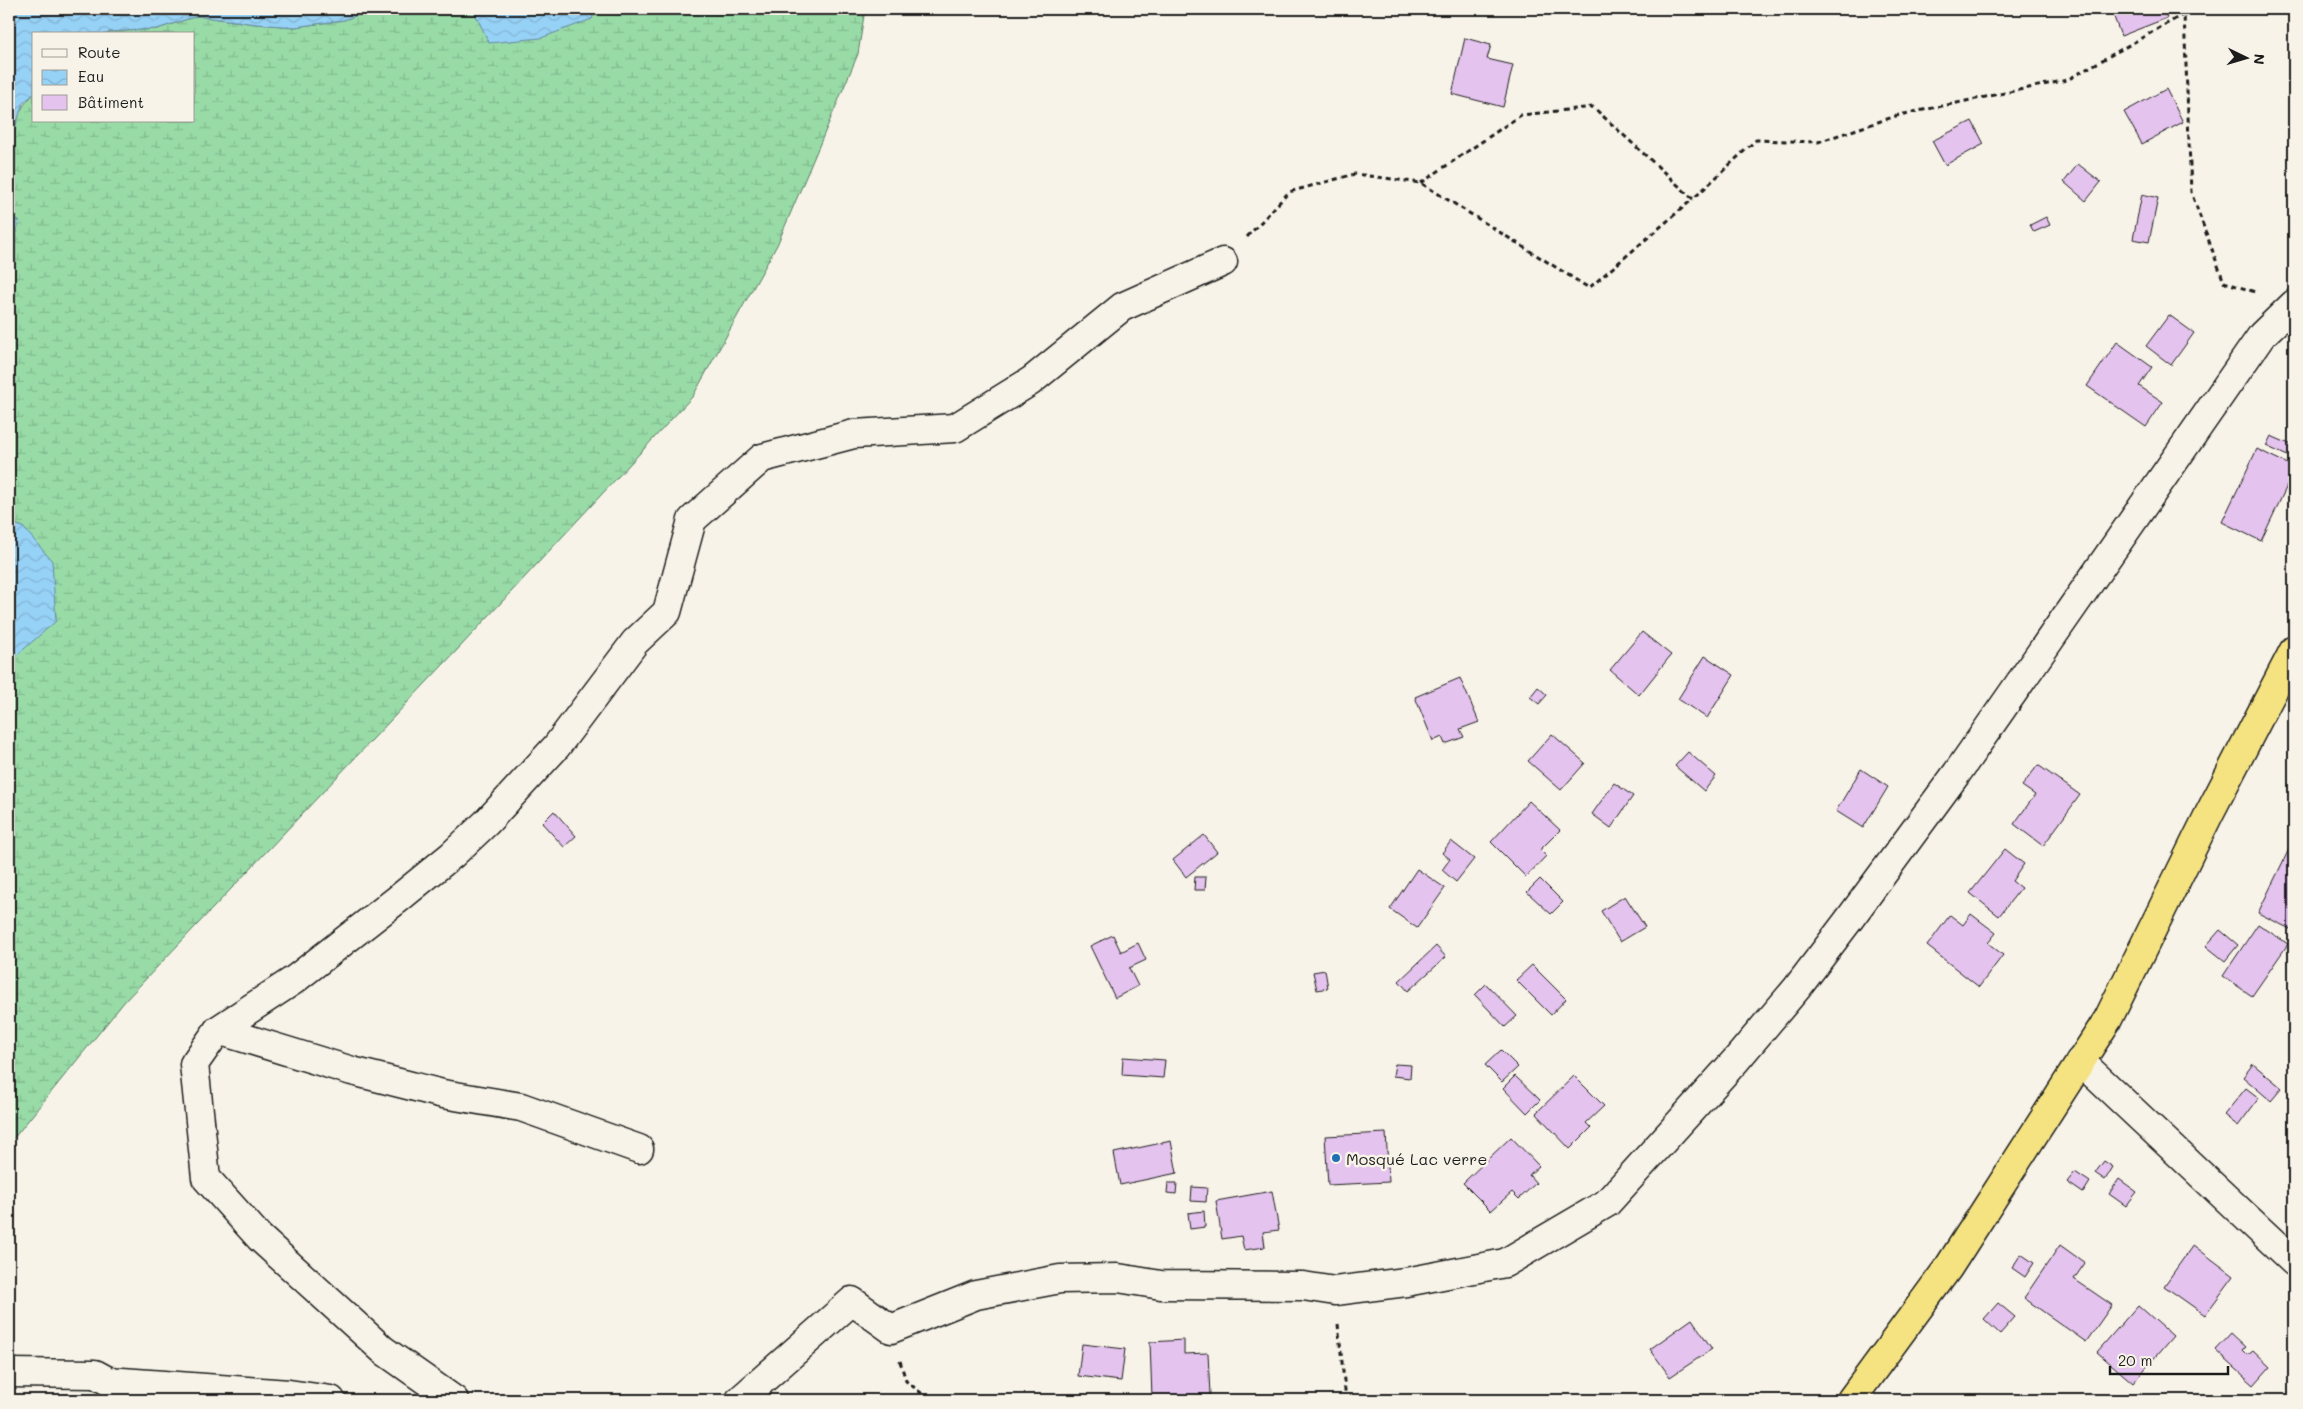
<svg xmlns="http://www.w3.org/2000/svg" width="2303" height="1409" font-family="Mali,sans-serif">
<defs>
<pattern id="wetland-marsh" width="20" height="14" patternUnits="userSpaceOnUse" patternTransform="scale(1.25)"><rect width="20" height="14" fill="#98dba7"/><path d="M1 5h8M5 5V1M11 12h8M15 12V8" fill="none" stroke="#82bb8f"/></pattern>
<pattern id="water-waves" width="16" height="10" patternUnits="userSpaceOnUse" patternTransform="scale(1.25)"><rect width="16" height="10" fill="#96d1f6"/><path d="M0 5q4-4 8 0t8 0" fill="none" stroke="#81b3d2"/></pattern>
</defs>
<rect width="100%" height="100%" fill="#f7f3e8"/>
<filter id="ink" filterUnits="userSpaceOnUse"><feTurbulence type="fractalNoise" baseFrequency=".02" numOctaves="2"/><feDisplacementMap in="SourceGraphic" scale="10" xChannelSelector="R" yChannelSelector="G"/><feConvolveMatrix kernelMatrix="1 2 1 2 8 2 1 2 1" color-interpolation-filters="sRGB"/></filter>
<g filter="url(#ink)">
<path fill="url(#wetland-marsh)" stroke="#5a7c62" d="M 373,9 L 473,9 L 592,19 L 595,9 L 865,9 L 858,54 L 777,245 L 693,396 L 460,647 L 125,1001 L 9,1144 L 9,901 L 14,791 L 9,784 L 9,662 L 17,654 L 23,527 L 9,522 L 9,275 L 19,220 L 9,218 C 9,180 2,120 34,94 L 34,121 L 194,121 L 194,34 L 107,34 L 109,32 L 157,29 L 197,16 L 256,24 L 295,27 L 344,20 Z"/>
<g fill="url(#water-waves)" stroke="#65899f">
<path d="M 9,9 L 373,9 L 344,20 L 295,27 L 256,24 L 197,16 L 157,29 L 109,32 L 107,34 L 34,34 L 34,94 L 23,103 L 9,147 Z"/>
<path d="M 473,9 L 595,9 L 592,19 L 541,38 L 489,43 Z"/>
<path d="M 9,218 L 19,220 L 9,275 Z"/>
<path d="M 9,522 L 23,527 L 52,561 L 56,621 L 9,662 Z"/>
<path d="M 9,784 L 14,790 L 9,901 Z"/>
</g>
<g fill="#e4c3ef" stroke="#1c1c1c">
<path d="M 2111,9 L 2163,9 L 2167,18 L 2121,36 Z"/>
<path d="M 1465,38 L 1491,45 L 1487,59 L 1513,65 L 1503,107 L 1452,94 Z"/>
<path d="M 2166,89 L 2183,122 L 2142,144 L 2124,112 Z"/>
<path d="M 1972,121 L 1984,144 L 1945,165 L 1932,141 Z"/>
<path d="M 2078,164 L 2101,182 L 2086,201 L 2064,182 Z"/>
<path d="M 2142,194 L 2158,198 L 2149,242 L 2133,239 Z"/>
<path d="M 2046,217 L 2050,225 L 2034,232 L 2030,225 Z"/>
<path d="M 2169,315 L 2194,333 L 2171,365 L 2146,346 Z"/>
<path d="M 2117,342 L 2152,367 L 2139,386 L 2163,402 L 2146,427 L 2087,386 Z"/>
<path d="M 2271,436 L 2294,446 L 2294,459 L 2266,446 Z"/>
<path d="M 2257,449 L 2294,467 L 2294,471 L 2261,541 L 2222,522 Z"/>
<path d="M 1642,632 L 1671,655 L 1639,695 L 1610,670 Z"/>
<path d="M 1705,656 L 1734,675 L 1707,718 L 1678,699 Z"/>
<path d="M 1460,678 L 1479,722 L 1460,729 L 1464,737 L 1445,744 L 1442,737 L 1433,741 L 1415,697 Z"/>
<path d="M 1538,687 L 1547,695 L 1539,704 L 1530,697 Z"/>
<path d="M 1552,734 L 1585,763 L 1561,790 L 1528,761 Z"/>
<path d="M 1688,752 L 1716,776 L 1704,791 L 1675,766 Z"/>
<path d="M 2038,765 L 2080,795 L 2043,846 L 2014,824 L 2035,795 L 2022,786 Z"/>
<path d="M 1861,769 L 1888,787 L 1863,828 L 1836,811 Z"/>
<path d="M 1614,783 L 1633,796 L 1611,828 L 1592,814 Z"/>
<path d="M 1529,801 L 1560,830 L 1540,850 L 1546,856 L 1526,877 L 1491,842 Z"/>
<path d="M 554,811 L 576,836 L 564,847 L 542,823 Z"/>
<path d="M 1204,835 L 1217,852 L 1186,877 L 1173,860 Z"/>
<path d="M 2294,839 L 2294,931 L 2258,913 Z"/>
<path d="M 1451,841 L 1474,859 L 1456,882 L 1442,870 L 1450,859 L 1442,853 Z"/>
<path d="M 2005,849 L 2024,864 L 2012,881 L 2021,888 L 1999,916 L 1970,893 Z"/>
<path d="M 1417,869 L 1445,888 L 1417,928 L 1390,909 Z"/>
<path d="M 1195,877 L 1206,877 L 1205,890 L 1194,890 Z"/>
<path d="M 1540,879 L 1563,902 L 1551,914 L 1527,892 Z"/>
<path d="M 1625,896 L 1645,927 L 1620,942 L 1601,911 Z"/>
<path d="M 1971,914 L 1996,933 L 1988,943 L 2003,955 L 1979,987 L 1927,946 L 1950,915 L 1963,925 Z"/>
<path d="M 2258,924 L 2288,944 L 2252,996 L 2223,976 Z"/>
<path d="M 2220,930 L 2238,945 L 2225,961 L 2206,946 Z"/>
<path d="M 1113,935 L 1121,952 L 1138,943 L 1146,960 L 1129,968 L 1138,986 L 1115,998 L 1090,946 Z"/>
<path d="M 1436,946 L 1446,957 L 1408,991 L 1399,981 Z"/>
<path d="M 1532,965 L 1566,999 L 1551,1015 L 1516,980 Z"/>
<path d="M 1325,970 L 1328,988 L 1317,990 L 1313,972 Z"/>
<path d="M 1486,984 L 1517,1016 L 1505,1027 L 1475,995 Z"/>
<path d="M 1501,1050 L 1518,1067 L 1502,1082 L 1485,1065 Z"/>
<path d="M 1123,1057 L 1165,1060 L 1163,1078 L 1122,1075 Z"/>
<path d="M 1395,1064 L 1411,1065 L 1410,1078 L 1393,1076 Z"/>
<path d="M 2253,1064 L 2282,1088 L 2271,1101 L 2243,1077 Z"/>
<path d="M 1515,1076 L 1540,1100 L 1527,1113 L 1503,1088 Z"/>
<path d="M 1574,1076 L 1604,1106 L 1586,1123 L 1591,1128 L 1570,1149 L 1536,1113 Z"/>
<path d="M 2246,1088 L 2259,1098 L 2238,1126 L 2224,1115 Z"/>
<path d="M 1386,1133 L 1389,1182 L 1328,1185 L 1325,1136 Z"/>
<path d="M 1511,1137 L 1539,1166 L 1529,1175 L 1536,1183 L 1519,1199 L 1512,1192 L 1491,1211 L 1463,1183 Z"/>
<path d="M 1171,1141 L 1177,1173 L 1120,1185 L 1114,1153 Z"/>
<path d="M 2104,1161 L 2113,1167 L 2105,1180 L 2095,1173 Z"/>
<path d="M 2075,1172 L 2090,1182 L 2083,1193 L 2067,1182 Z"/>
<path d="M 2119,1179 L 2137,1192 L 2126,1206 L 2109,1194 Z"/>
<path d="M 1168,1183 L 1177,1183 L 1176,1194 L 1167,1193 Z"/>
<path d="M 1192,1187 L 1207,1188 L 1206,1202 L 1191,1201 Z"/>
<path d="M 1272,1191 L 1279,1230 L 1263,1232 L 1265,1247 L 1244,1250 L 1241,1236 L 1222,1239 L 1216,1201 Z"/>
<path d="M 1204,1211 L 1205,1227 L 1190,1229 L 1188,1213 Z"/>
<path d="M 2060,1245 L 2085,1263 L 2074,1279 L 2112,1305 L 2086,1342 L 2024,1298 Z"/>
<path d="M 2193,1245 L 2234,1276 L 2205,1315 L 2164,1286 Z"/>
<path d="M 2021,1254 L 2034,1263 L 2025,1277 L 2012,1268 Z"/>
<path d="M 1998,1303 L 2015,1317 L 2000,1334 L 1984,1319 Z"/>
<path d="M 2138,1305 L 2173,1336 L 2133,1383 L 2097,1352 Z"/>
<path d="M 1692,1319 L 1712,1349 L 1670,1377 L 1650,1349 Z"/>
<path d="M 2231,1333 L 2246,1347 L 2243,1350 L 2248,1355 L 2253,1351 L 2270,1367 L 2254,1385 L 2215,1350 Z"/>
<path d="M 1184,1340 L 1184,1354 L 1208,1353 L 1210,1395 L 1152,1398 L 1150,1342 Z"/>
<path d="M 1082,1344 L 1125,1349 L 1121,1381 L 1078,1376 Z"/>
</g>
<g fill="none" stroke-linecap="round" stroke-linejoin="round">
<defs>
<g id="minor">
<path d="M 218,1030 L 352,1071 L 443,1094 L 521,1107 L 639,1149"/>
<path d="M 2080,1061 L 2294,1262"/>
<path d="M 9,1373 L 95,1374 L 108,1381 L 289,1394 L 331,1400"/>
<path d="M 454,1400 L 383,1350 L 260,1238 L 206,1178 L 194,1064 L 218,1030 L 294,980 L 398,899 L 452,855 L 487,822 L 556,747 L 635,642 L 667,612 L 692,520 L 762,458 L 854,434 L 955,428 L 1031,381 L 1122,307 L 1223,262"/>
<path d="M 740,1400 L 852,1301 L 891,1329 L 976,1295 L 1060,1279 L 1118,1278 L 1161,1285 L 1303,1286 L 1335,1291 L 1406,1282 L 1505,1263 L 1607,1203 L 1737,1059 L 1797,988 L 1848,921 L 1957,773 L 2262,335 L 2294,304"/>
</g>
<path id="highway" d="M 1851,1400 L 1948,1268 L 2108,1019 L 2209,814 L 2294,650"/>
</defs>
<use href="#minor" stroke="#1c1c1c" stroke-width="31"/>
<use href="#highway" stroke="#1c1c1c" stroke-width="31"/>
<g stroke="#1c1c1c" stroke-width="3" stroke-dasharray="5 4" stroke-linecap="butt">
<path d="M 2182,9 L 2184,14 L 2191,192 L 2224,282 L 2255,292"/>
<path d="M 1421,183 L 1521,115 L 1593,107 L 1693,199 L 1756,140 L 1818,142 L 1899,115 L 2067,80 L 2184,14"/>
<path d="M 1247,237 L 1289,192 L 1355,174 L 1421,183 L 1589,288 L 1693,199"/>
<path d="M 1338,1324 L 1346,1400"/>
<path d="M 900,1361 L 906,1381 L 930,1400"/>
</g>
<use href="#minor" stroke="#f7f3e8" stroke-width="28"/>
<use href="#highway" stroke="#f5e382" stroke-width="28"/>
</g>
</g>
<circle fill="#1f6fb2" stroke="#f7f3e8" stroke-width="2" cx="1336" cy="1158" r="5"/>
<g text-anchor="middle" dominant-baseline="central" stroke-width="5" stroke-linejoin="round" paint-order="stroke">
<g font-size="16" fill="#1c1c1c" stroke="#f7f3e8" text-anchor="start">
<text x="1346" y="1158">Mosqué Lac verre</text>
</g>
</g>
<rect width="2303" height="1409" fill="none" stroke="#f7f3e8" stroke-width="30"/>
<rect x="15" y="15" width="2273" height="1379" fill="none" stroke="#1c1c1c" stroke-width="2" filter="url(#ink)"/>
<rect x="32" y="32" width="162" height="90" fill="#f7f3e8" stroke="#9f9d96"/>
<rect x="42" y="49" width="25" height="8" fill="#f7f3e8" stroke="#9f9d96"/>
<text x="78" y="58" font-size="15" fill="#1c1c1c">Route</text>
<rect x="42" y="70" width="25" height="15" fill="url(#water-waves)" stroke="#9f9d96"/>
<text x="78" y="82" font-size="15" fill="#1c1c1c">Eau</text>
<rect x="42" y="95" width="25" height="15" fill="#e4c3ef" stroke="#9f9d96"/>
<text x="78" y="108" font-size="15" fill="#1c1c1c">Bâtiment</text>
<g transform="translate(2246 58) rotate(95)" stroke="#f7f3e8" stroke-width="4" paint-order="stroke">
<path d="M0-4L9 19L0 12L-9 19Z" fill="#1c1c1c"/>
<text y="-8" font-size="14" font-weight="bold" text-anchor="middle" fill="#1c1c1c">N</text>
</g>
<path d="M2110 1366v8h118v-8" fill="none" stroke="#1c1c1c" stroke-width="2.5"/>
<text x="2118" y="1366" font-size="15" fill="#1c1c1c" stroke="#f7f3e8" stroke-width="4" paint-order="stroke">20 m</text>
</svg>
